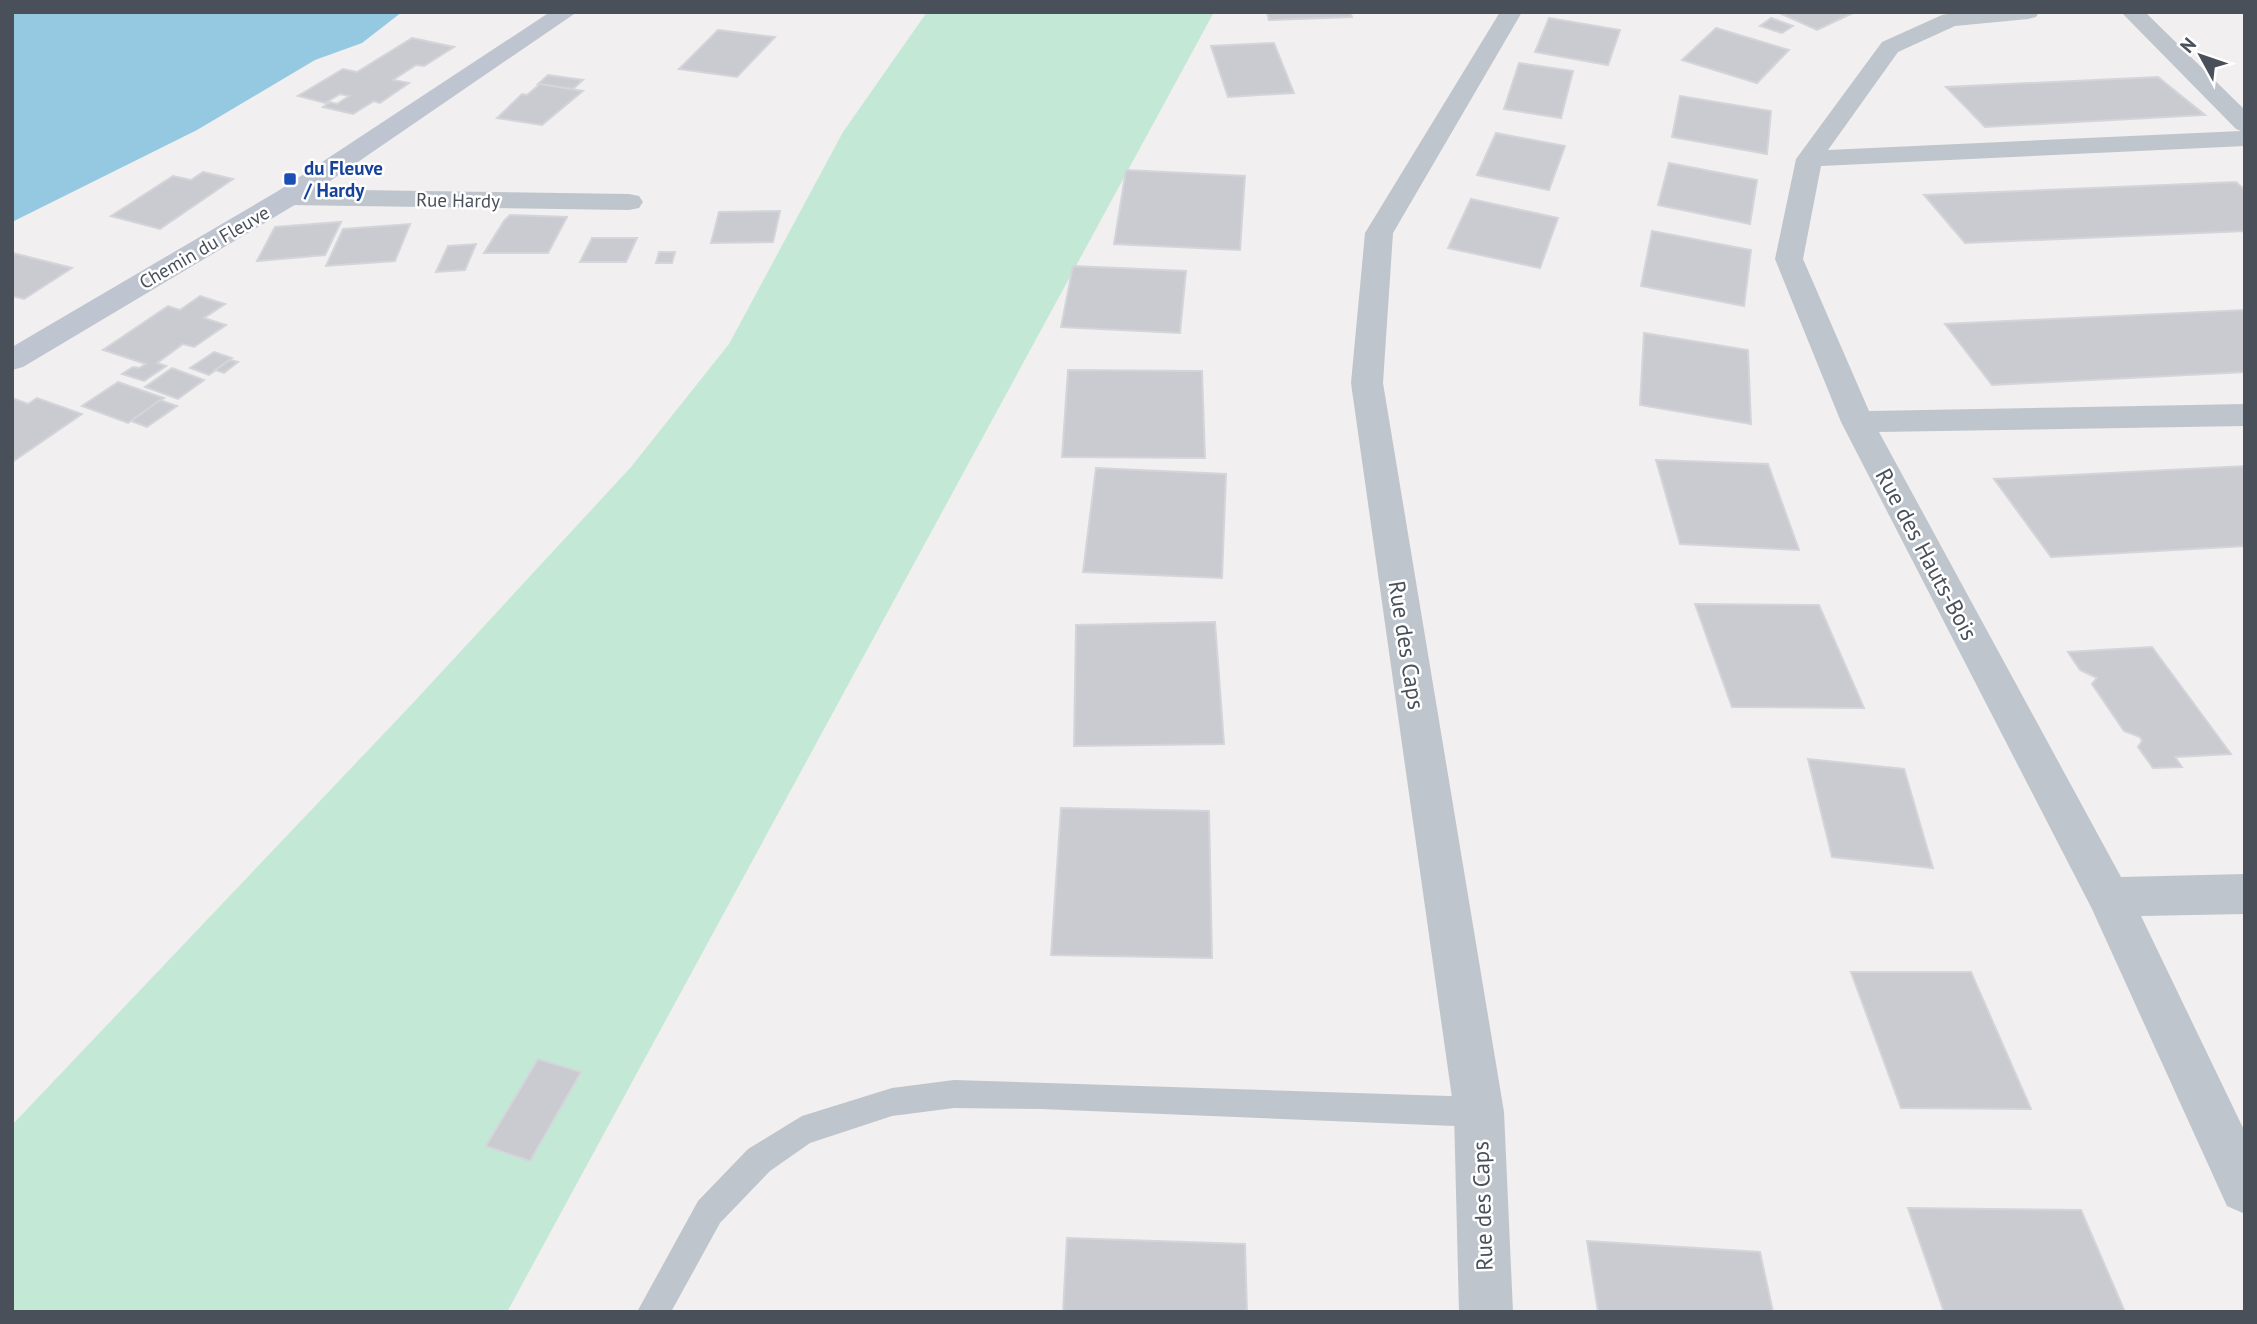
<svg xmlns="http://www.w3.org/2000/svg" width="2257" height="1324" font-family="'PT Sans',sans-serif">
<rect width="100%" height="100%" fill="#f1efef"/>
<path fill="#c3e9d6" d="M 927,12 L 1214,12 L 507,1312 L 12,1312 L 12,1125 L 412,704 L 631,467 L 729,344 L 843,132 Z"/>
<path fill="#95c9e1" d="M 12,12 L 402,12 L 362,43 L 315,60 L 197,130 L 12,222 Z"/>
<g fill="#c9cbd1" stroke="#d4d5da" stroke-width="2">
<path d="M 1267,12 L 1350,12 L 1352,17 L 1269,20 Z"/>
<path d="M 1777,12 L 1855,12 L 1817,30 Z"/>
<path d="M 1549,18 L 1620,30 L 1608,65 L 1535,52 Z"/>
<path d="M 1771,18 L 1793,26 L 1782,33 L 1760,26 Z"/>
<path d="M 1716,28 L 1789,50 L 1757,83 L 1682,60 Z"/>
<path d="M 718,30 L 775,37 L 737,77 L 679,69 Z"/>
<path d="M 412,38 L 454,47 L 424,66 L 416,65 L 393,80 L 409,83 L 380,103 L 374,101 L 353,114 L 323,107 L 330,102 L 337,104 L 349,96 L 340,94 L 325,103 L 298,96 L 343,69 L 357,72 Z"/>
<path d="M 1274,43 L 1294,93 L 1228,97 L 1211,46 Z"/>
<path d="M 1519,63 L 1573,71 L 1561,118 L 1504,109 Z"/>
<path d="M 548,75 L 583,80 L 573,89 L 538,84 Z"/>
<path d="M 2158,77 L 2205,115 L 1985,127 L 1946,87 Z"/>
<path d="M 540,84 L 583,91 L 542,125 L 497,118 L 522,94 L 527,95 Z"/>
<path d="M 1680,96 L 1771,111 L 1767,154 L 1672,137 Z"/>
<path d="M 1496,133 L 1565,146 L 1549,190 L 1477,175 Z"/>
<path d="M 1669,163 L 1757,180 L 1750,224 L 1658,205 Z"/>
<path d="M 1126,170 L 1245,176 L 1240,250 L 1114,244 Z"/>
<path d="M 203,172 L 233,179 L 160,229 L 111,216 L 173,176 L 191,180 Z"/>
<path d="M 2236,182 L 2245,190 L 2245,231 L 1965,243 L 1924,195 Z"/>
<path d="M 1471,199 L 1558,218 L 1540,268 L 1448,248 Z"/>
<path d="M 780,211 L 773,242 L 711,243 L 719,212 Z"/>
<path d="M 510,215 L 567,217 L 548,253 L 484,253 L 504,221 Z"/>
<path d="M 341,222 L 325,255 L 257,261 L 275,227 Z"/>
<path d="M 410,224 L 395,261 L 326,266 L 343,229 Z"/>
<path d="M 1652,231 L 1751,250 L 1744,306 L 1641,286 Z"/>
<path d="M 592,238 L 637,238 L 626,262 L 580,262 Z"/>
<path d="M 476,244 L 465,270 L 436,272 L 448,246 Z"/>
<path d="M 659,252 L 675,252 L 672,263 L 656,263 Z"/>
<path d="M 12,254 L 13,253 L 72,268 L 24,299 L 12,296 Z"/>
<path d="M 1073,266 L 1186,271 L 1180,333 L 1061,327 Z"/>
<path d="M 200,296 L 225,304 L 204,318 L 226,325 L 194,347 L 183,344 L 157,363 L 166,366 L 144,381 L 122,374 L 133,367 L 139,368 L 146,364 L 103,350 L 168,306 L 180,310 Z"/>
<path d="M 2245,310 L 2245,372 L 1992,385 L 1945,324 Z"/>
<path d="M 1644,333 L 1748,350 L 1751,424 L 1640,405 Z"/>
<path d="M 214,352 L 232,358 L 209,375 L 190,368 Z"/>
<path d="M 230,360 L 238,362 L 224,373 L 215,370 Z"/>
<path d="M 172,368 L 204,380 L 178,399 L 145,387 Z"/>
<path d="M 1068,370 L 1202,371 L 1205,458 L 1062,457 Z"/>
<path d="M 118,382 L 164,398 L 128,423 L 82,406 Z"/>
<path d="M 12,398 L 28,404 L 37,398 L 82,414 L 12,462 Z"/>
<path d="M 160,400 L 177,406 L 147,427 L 131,421 Z"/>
<path d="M 1656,460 L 1768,464 L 1799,550 L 1680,544 Z"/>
<path d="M 2245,466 L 2245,546 L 2051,557 L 1994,479 Z"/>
<path d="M 1096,468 L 1226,474 L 1222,578 L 1083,572 Z"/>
<path d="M 1695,604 L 1819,605 L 1864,708 L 1732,707 Z"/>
<path d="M 1215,622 L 1224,744 L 1074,746 L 1076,625 Z"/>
<path d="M 2152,647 L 2231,754 L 2175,757 L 2182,767 L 2153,768 L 2138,747 L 2142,741 L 2140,737 L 2124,731 L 2092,684 L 2097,678 L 2080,670 L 2068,652 Z"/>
<path d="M 1808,759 L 1904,769 L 1933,868 L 1832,857 Z"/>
<path d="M 1061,808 L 1209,811 L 1212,958 L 1051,955 Z"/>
<path d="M 1851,972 L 1971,972 L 2031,1109 L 1901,1108 Z"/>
<path d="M 538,1059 L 581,1072 L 530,1161 L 486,1146 Z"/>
<path d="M 1908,1208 L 2081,1210 L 2125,1312 L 1944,1312 Z"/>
<path d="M 1067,1238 L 1245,1244 L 1247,1312 L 1063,1312 Z"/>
<path d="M 1587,1241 L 1760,1252 L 1773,1312 L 1598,1312 Z"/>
</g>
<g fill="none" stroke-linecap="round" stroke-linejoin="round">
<path fill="#bfc5cc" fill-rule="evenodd" d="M 954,1080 L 1479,1097 L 1489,1102 L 1494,1112 L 1489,1122 L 1479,1127 L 1041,1109 L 954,1108 L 892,1116 L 810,1143 L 770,1171 L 720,1223 L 671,1312 L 637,1312 L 698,1201 L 748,1149 L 802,1116 L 892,1088 Z"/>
<g fill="#bfc5cc" fill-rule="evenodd">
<path d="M 1500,12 L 1522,12 L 1393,233 L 1383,383 L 1504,1112 L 1513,1312 L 1459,1312 L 1454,1112 L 1351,383 L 1365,233 Z"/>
<path d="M 1959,12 L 2039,12 L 2036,17 L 2028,19 L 1955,26 L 1898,52 L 1828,150 L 2241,131 L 2236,129 L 2121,12 L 2145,12 L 2245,110 L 2245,146 L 1821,166 L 1803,259 L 1869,411 L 2245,404 L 2245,426 L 1879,432 L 2121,877 L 2245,874 L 2245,914 L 2141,916 L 2245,1132 L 2245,1214 L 2227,1206 L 2092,909 L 1841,422 L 1775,259 L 1796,159 L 1882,42 L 1942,15 Z"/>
<path d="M 288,189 L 629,194 L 639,196 L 643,202 L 639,208 L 629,210 L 288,205 L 278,203 L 274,197 L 278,191 Z"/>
</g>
<path fill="#bfc5d0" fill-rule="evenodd" d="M 550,12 L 577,12 L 298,203 L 23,367 L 12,370 L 12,347 L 278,191 Z"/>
</g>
<rect fill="#1a4fb4" stroke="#fff" stroke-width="2.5" x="283" y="172" width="14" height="14" rx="3.5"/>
<g text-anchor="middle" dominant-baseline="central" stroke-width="5" stroke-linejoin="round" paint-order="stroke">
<g font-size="19" font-weight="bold" fill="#164399" stroke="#fff" text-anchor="start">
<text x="304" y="168">du Fleuve<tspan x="304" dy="22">/ Hardy</tspan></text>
</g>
<g font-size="19" fill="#49505a" stroke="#fff">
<text transform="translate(458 200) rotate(1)">Rue Hardy</text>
<text transform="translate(204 247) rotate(-30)">Chemin du Fleuve</text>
</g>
<g font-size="23" fill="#49505a" stroke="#fff">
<text transform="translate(1927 554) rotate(62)">Rue des Hauts-Bois</text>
<text transform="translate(1407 645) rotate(81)">Rue des Caps</text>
<text transform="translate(1482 1206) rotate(-92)">Rue des Caps</text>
</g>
</g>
<rect width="2257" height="1324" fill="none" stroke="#49505a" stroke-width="28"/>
<g transform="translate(2201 56) rotate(310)" stroke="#ffffff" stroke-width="5" paint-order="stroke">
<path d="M0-5L12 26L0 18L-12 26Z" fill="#49505a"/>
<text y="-10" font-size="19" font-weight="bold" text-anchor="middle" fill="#49505a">N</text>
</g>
</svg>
